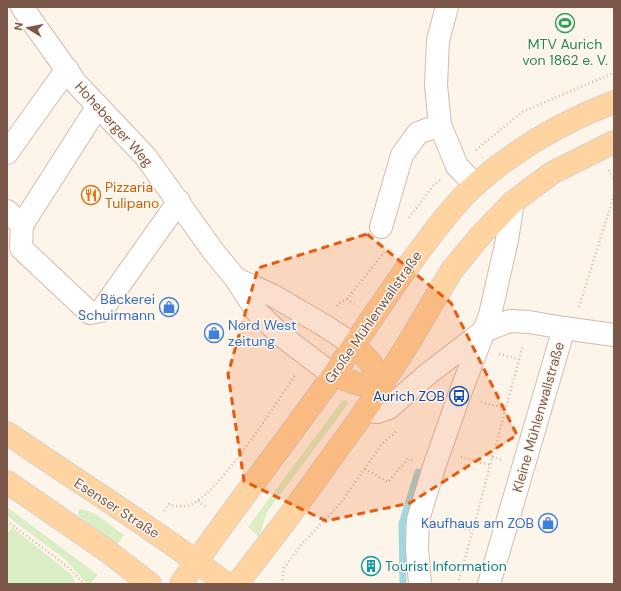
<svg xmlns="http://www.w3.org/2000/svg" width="621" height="591" font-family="'DM Sans',sans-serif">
<rect width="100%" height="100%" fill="#fef5ea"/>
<g fill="#daeec6">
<path d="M 346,400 L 348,404 L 267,512 L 259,537 L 248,527 L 342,401 Z"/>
<path d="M 7,507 L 98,575 L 90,584 L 87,584 L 66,560 L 7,516 Z"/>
<path d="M 80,509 C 97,511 111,526 124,535 L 117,545 L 78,515 L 78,513 Z"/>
<path d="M 12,527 L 72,575 L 76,584 L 7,584 L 7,534 Z"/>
</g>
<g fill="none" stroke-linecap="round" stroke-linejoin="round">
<path stroke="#a1d8dd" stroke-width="7" d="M 403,584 L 402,524 L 418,472"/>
<defs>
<g id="minor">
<path d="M 22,7 L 76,83 L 146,157 L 213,251 L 236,279 L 258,313 L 282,336 L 333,375"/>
<path d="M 447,7 L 438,40 L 436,85 L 440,125 L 457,166 L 475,185"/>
<path d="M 98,106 L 22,225 L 21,248 L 90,313 L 101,311 L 179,201"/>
<path d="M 7,153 L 67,69"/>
<path d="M 7,211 L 22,225"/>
<path d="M 381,227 L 402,155 L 418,133 L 440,125"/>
<path d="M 236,279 L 272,295 L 325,326 L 354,345"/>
<path d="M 564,328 L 614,335"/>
<path d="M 365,411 L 377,412 L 389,408 L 429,373 L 484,331 L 510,321 L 529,322 L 564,328 L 489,584"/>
<path d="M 420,584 L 417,548 L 418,520 L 434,467 L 459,396 L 490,315 L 507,240 L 513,202"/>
</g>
<g id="major">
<path d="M 354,345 L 371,363 L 382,386"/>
<path d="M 333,375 L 358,384 L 382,386"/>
<path d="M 7,433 C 80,483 156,530 226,584"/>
<path d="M 7,482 L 106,550 L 150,584"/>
<path d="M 181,584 C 229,513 283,446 333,375 C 364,331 393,285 426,242 C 441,222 457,201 475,185 C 517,148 562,122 614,102"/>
<path d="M 237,584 L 290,515 L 365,411 L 408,344 L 452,270 L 481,235 L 513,202 L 552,173 L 614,142"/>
</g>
</defs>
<use href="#minor" stroke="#d2bbae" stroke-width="24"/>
<use href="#major" stroke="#dad0cc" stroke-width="24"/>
<g stroke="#dcb3a1" stroke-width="2.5" stroke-dasharray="1 3" stroke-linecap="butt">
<path d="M 476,150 L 522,112 L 559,96 L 614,73"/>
<path d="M 609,170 L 614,180"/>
<path d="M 409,218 L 433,186 L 440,180"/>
<path d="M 347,299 L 354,304"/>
<path d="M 337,306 L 339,303 L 347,299 L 386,250"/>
<path d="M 579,307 L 614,195"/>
<path d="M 499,354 L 519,359"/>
<path d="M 481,402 L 505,408"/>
<path d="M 461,457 L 490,465"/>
<path d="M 492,457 L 502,460"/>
<path d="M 365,469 L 388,482 L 408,459 L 412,460"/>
<path d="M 198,501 L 207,508"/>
<path d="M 164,511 L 169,504 C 174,506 181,507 187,506 C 216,499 277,402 295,375"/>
<path d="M 7,521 L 68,567 L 84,584"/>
<path d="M 442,522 L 472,531"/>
<path d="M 282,584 L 284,568 L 301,545 L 340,504 L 382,444 L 397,431"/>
<path d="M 458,584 L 523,345"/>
</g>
<use href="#minor" stroke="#fff" stroke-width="22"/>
<use href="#major" stroke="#ffd4a0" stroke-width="22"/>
</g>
<path fill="#e8590c" fill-opacity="0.2" stroke="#e8590c" stroke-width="3" stroke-dasharray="8 5" stroke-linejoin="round" d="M 367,234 L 451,303 L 517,435 L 410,503 L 326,521 L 244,481 L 228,374 L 258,268 Z"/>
<defs>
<symbol id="stadium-ring" viewBox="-11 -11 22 22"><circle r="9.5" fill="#fff9f2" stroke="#2e9e5b" stroke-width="1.5"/><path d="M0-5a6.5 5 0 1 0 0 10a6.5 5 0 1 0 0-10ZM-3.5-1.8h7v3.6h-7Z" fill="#2e9e5b"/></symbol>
<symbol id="restaurant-ring" viewBox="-11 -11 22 22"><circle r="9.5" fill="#fff9f2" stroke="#e8710a" stroke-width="1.5"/><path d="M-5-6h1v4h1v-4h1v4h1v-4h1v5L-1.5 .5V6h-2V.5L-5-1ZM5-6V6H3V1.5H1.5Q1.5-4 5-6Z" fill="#e8710a"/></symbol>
<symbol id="shop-ring" viewBox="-11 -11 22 22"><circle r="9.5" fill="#fff9f2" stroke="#3f7fe0" stroke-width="1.5"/><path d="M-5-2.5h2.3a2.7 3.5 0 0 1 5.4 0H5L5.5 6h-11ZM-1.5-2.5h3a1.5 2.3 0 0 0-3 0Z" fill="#3f7fe0"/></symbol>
<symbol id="bus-ring" viewBox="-11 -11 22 22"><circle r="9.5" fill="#fff9f2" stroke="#1a4fb4" stroke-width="1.5"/><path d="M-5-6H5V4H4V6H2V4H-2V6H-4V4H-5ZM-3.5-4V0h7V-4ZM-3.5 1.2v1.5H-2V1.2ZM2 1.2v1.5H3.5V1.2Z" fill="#1a4fb4"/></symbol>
<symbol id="building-ring" viewBox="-11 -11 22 22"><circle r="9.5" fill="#fff9f2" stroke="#0f9aa8" stroke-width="1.5"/><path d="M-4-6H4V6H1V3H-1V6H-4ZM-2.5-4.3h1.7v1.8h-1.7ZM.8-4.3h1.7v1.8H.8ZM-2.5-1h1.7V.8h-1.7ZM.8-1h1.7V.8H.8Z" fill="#0f9aa8"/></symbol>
</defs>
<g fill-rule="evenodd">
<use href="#stadium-ring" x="554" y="12" width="22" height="22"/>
<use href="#restaurant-ring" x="80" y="184" width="22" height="22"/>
<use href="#shop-ring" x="158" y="296" width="22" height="22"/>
<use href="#shop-ring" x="203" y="322" width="22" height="22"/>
<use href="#bus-ring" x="448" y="385" width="22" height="22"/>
<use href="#shop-ring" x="537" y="512" width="22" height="22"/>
<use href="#building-ring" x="360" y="555" width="22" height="22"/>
</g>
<g text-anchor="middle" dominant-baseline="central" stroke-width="3" stroke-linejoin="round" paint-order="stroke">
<g font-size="14" fill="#27864d" stroke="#fff9f2">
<text x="565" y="44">MTV Aurich<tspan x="565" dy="16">von 1862 e. V.</tspan></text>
</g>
<g font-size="14" fill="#7c584a" stroke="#fff9f2">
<text transform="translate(114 124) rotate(48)">Hoheberger Weg</text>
<text transform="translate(373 317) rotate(-55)">Große Mühlenwallstraße</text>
<text transform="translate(538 417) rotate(-74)">Kleine Mühlenwallstraße</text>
<text transform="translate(117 508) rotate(33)">Esenser Straße</text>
</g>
<g font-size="14" fill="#c56008" stroke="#fff9f2" text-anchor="start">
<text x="105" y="187">Pizzaria<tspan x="105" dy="16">Tulipano</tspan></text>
</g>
<g font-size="14" fill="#366cbe" stroke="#fff9f2" text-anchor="end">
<text x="155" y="299">Bäckerei<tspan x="155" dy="16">Schuirmann</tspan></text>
<text x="228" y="325" text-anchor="start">Nord West<tspan x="228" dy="16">zeitung</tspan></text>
<text x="534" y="523">Kaufhaus am ZOB</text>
</g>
<g font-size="14" fill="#164399" stroke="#fff9f2" text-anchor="end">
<text x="445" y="396">Aurich ZOB</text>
</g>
<g font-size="14" fill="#0d838f" stroke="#fff9f2" text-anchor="start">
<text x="385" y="566">Tourist Information</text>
</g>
</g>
<rect width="621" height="591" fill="none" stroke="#7c584a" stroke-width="16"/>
<g transform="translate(28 28) rotate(280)" stroke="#fff9f2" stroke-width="3" paint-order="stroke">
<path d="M0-3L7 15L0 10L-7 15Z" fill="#7c584a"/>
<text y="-6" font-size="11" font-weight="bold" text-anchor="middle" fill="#7c584a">N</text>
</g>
</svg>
